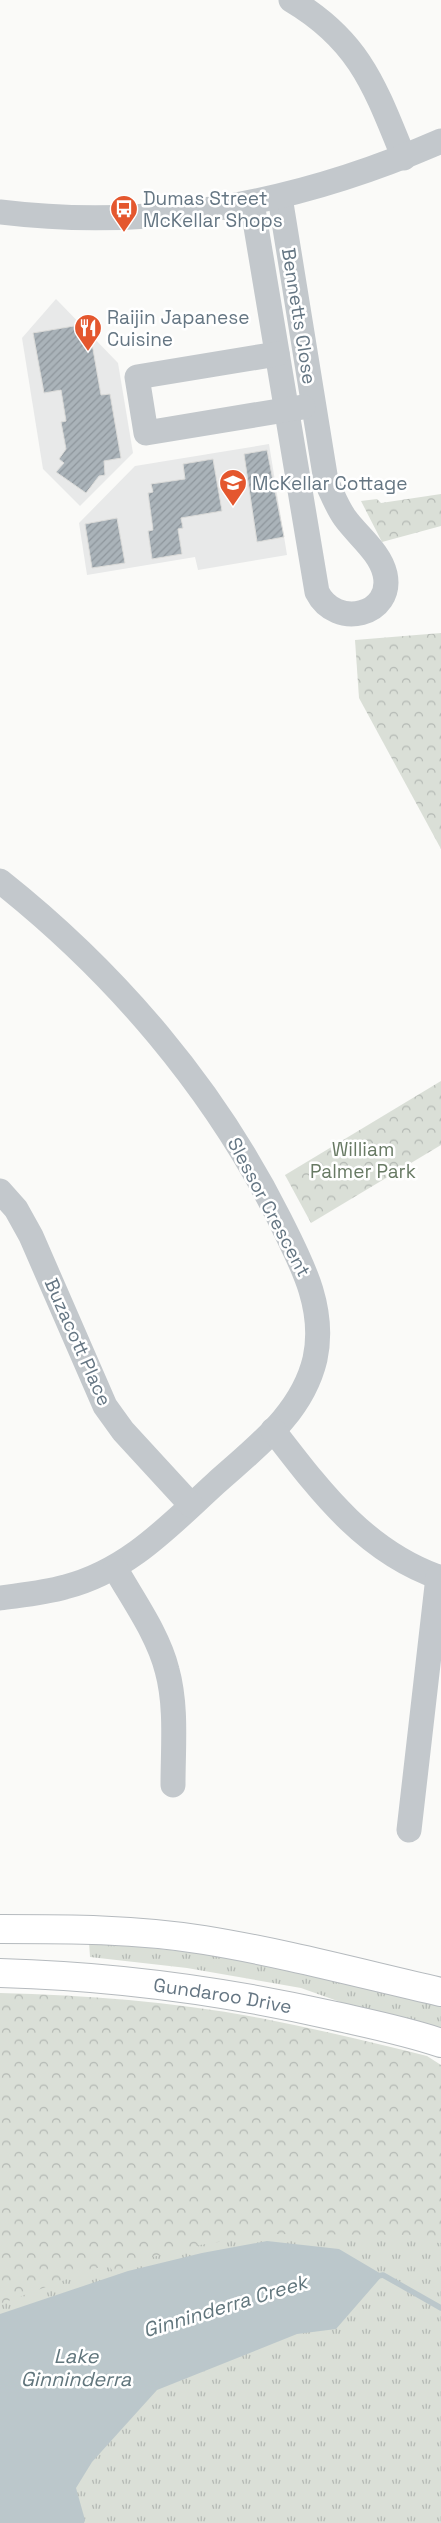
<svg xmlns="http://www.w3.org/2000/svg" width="441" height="2523" font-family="'Space Grotesk',sans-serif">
<defs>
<pattern id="grass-tufts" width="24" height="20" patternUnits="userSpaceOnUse" patternTransform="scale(1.25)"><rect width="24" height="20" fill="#dadfd7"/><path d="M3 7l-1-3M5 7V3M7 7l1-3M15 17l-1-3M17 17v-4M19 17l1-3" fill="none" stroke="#b4b9b4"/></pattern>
<pattern id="forest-crowns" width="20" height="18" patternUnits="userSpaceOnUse" patternTransform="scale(1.25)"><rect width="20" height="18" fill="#dadfd7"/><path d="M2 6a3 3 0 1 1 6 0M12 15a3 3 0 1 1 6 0" fill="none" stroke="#b4b9b4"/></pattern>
<pattern id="building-hatch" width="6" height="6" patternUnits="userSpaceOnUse" patternTransform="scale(1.25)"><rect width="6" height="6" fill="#aab3b9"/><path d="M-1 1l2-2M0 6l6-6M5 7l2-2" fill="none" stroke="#8e969c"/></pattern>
</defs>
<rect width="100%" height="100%" fill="#fafaf8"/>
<g fill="#e8e9e9">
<path d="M 56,299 L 118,363 L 133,453 L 80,506 L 43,469 L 22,338 Z"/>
<path d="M 269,444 L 287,555 L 198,570 L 195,557 L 87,575 L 79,523 L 135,466 Z"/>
</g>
<g fill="url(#grass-tufts)">
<path d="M 89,1942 C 149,1948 211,1953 271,1964 C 328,1975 385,1990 441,2006 L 441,2032 L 377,2015 L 301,1988 L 187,1968 L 90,1957 Z"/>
<path d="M 441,2162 L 441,2523 L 0,2523 L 0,2212 Z"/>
</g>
<g fill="url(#forest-crowns)">
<path d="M 441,494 L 441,526 L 382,542 L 361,501 L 377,499 L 381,503 Z"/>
<path d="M 441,633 L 441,849 L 359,698 L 355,640 Z"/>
<path d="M 441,1081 L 441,1145 L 311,1223 L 285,1175 Z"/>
<path d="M 0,1993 C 87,1995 175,2002 260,2018 C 316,2029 372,2042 427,2056 L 441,2065 L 441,2244 L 419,2235 L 266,2234 L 200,2245 L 129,2263 L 115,2275 L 108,2264 L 0,2304 Z"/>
</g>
<path fill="#bbc7cb" d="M 267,2241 L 339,2249 L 383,2275 L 336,2329 L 297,2334 L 157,2390 L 92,2462 L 76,2488 L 85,2520 L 84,2523 L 0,2523 L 0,2314 L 128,2271 L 202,2253 Z"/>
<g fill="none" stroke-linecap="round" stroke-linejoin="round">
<path stroke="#bbc7cb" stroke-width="5.5" d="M 378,2276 L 383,2275 L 441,2308"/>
</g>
<g fill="url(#building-hatch)" stroke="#dcdcda">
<path d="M 80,325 L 82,339 L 91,338 L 101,395 L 110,394 L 121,458 L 104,461 L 105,475 L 99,476 L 86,493 L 56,472 L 64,463 L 59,459 L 66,449 L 61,422 L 66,421 L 61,390 L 44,393 L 33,333 Z"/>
<path d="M 267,450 L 284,537 L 257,542 L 244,454 Z"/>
<path d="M 213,459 L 222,511 L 181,518 L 183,528 L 178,529 L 182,554 L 152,559 L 148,531 L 153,530 L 148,493 L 153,492 L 151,484 L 185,479 L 183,464 Z"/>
<path d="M 117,518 L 125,563 L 92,568 L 85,524 Z"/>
</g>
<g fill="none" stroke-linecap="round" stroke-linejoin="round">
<defs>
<g id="major">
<path d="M 0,1929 C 68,1929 136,1929 204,1940 C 284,1953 362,1974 441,1992"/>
<path id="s1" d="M 0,1973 C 112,1976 225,1991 335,2016 C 370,2024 406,2031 441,2043"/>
</g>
</defs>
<use href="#major" stroke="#b5babe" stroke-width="30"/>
<g stroke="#c3c8cc" stroke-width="25">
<path d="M 291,0 C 360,41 375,87 404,158"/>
<path d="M 252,203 L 317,592 C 336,630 394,615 385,574 C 380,552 358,536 345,518 C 337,507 332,493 326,481 L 280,197"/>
<path d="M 0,212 C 155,231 299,203 441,141"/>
<path d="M 277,354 L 137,377 L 146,433 L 303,407"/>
<path d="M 0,881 C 116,973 214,1088 280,1220 C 302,1264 326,1308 315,1359 C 302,1414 256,1447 216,1483 C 170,1525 128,1571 65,1587 C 44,1593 21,1595 0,1598"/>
<path d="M 0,1191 L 16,1209 L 31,1236 L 105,1406 L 123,1431 L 191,1505"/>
<path d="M 273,1430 C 320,1491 365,1552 441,1578"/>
<path d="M 115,1568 C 133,1600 158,1634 167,1670 C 177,1706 173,1747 173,1785"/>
<path d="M 409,1830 L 438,1577"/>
</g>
<use href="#major" stroke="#fff" stroke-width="28"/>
</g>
<defs>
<symbol id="bus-pin" viewBox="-11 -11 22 30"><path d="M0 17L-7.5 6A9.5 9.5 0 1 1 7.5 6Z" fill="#e4572e" stroke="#fff"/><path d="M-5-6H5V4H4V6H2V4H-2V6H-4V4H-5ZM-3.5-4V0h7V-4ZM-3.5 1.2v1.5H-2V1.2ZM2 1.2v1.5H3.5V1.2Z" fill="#fff"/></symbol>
<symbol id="restaurant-pin" viewBox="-11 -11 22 30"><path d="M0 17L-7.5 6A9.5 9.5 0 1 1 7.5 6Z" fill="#e4572e" stroke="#fff"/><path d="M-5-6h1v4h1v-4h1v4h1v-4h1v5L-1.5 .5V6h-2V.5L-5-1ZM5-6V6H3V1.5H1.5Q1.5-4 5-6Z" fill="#fff"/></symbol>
<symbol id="school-pin" viewBox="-11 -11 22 30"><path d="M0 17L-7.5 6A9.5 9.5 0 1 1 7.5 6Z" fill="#e4572e" stroke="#fff"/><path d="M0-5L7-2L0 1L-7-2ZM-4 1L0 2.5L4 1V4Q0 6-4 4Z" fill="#fff"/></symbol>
</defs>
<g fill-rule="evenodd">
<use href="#bus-pin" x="108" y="193" width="32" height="43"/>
<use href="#restaurant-pin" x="72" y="312" width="32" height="43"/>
<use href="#school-pin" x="217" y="467" width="32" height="43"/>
</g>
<g text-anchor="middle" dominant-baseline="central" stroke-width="5" stroke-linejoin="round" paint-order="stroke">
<g font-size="19" fill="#657683" stroke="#fff" text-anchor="start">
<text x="143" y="198">Dumas Street<tspan x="143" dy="22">McKellar Shops</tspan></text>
<text x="107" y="317">Raijin Japanese<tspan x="107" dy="22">Cuisine</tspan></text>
<text x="252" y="483">McKellar Cottage</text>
</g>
<g font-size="19" fill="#657683" stroke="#fff">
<text transform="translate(299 316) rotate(81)">Bennetts Close</text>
<text transform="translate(269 1207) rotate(62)">Slessor Crescent</text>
<text transform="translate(78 1342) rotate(66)">Buzacott Place</text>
<text stroke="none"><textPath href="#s1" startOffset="224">Gundaroo Drive</textPath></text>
</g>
<g font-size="19" fill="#687a64" stroke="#fff">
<text x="363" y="1149">William<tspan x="363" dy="22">Palmer Park</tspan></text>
</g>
<g font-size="20" font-style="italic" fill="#60757c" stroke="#fff">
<text transform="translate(225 2306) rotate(-17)">Ginninderra Creek</text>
<text x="76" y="2356">Lake<tspan x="76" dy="23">Ginninderra</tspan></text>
</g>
</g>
</svg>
